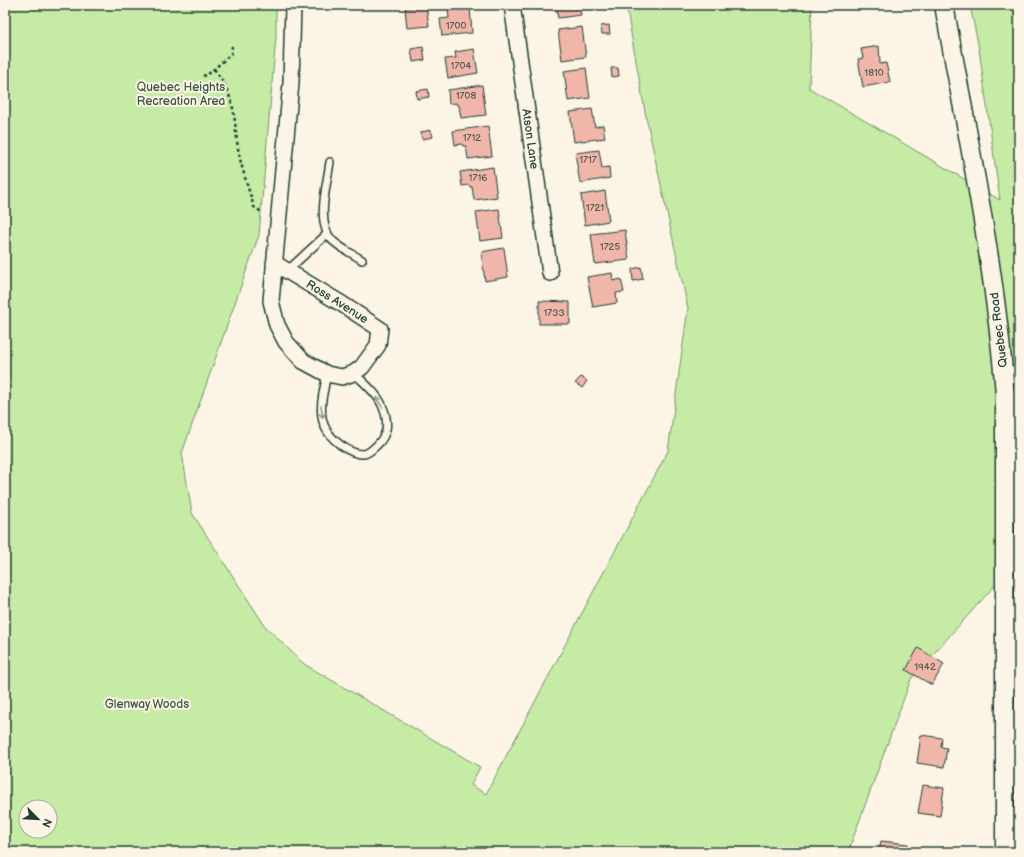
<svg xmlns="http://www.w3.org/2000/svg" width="1024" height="857" font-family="'Balsamiq Sans',sans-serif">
<rect width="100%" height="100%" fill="#fcf5e5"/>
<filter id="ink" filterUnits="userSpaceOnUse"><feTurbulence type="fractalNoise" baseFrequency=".025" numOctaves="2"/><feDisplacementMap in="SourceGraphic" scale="8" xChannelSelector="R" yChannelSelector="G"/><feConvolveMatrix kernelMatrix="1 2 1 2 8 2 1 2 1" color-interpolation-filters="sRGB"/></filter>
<g filter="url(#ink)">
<path fill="#c6eba5" stroke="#72946c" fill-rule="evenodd" d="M 5,5 L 276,5 L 276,37 L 259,235 L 182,453 L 192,513 L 265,626 L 304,664 L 480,767 L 471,785 L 486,794 L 668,451 L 688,308 L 646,117 L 626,5 L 812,5 L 809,88 L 1000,200 L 979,49 L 970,5 L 1019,5 L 1019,660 L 1005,658 L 1005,574 L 911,679 L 848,852 L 5,852 ZM 26,807 L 50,807 L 50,831 L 26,831 Z"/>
<g fill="#f0b6aa" stroke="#1f3d34">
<path d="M 426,5 L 429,26 L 407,28 L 405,8 Z"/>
<path d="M 556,5 L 579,5 L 581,15 L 558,18 Z"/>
<path d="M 470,7 L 472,33 L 442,36 L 440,19 L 449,18 L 448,9 Z"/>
<path d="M 609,25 L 610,34 L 602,34 L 601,26 Z"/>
<path d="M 582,27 L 586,57 L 562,60 L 558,30 Z"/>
<path d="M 879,46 L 880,64 L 886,63 L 890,82 L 863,87 L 858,59 L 863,58 L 861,49 Z"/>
<path d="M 423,47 L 425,60 L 413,62 L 411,49 Z"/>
<path d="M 474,49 L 478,73 L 448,78 L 445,59 L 456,58 L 455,52 Z"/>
<path d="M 586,68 L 590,98 L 568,101 L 564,71 Z"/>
<path d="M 611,68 L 618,68 L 619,76 L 612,77 Z"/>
<path d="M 482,85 L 486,115 L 461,118 L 459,105 L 457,105 L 456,103 L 449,104 L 448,90 Z"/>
<path d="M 428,89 L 429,97 L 417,99 L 416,91 Z"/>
<path d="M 592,109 L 595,127 L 603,125 L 605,138 L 574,142 L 570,112 Z"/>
<path d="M 488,126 L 492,156 L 468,159 L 466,146 L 463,146 L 462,144 L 455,145 L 453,131 Z"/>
<path d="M 431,130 L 433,137 L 422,139 L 421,132 Z"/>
<path d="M 599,150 L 602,168 L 609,167 L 610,178 L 580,183 L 575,153 Z"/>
<path d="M 493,167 L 497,197 L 474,200 L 472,187 L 470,187 L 469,185 L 462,186 L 460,172 Z"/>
<path d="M 605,191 L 609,221 L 585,225 L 581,195 Z"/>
<path d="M 499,209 L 503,238 L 480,241 L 476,212 Z"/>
<path d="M 625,230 L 629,260 L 595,264 L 591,234 Z"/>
<path d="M 504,248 L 508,277 L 485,281 L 481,252 Z"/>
<path d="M 641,267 L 643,279 L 633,281 L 632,269 Z"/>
<path d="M 612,273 L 613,281 L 621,279 L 624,292 L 616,293 L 617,303 L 593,307 L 587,277 Z"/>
<path d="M 539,301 L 570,302 L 570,324 L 539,324 Z"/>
<path d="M 581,377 L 587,381 L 582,388 L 575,383 Z"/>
<path d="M 918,648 L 944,664 L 932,685 L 906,670 Z"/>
<path d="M 921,735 L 942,738 L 941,747 L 947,748 L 944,767 L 917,763 Z"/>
<path d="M 923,785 L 944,788 L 940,816 L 918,813 Z"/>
<path d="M 881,841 L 908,844 L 907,852 L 879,852 Z"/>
</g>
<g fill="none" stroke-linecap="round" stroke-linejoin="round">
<defs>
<g id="service">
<path d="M 330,162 C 327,185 315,224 333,241 C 342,249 353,254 362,260"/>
<path d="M 287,271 L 327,234"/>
<path d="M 1003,370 L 1019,370"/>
<path d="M 327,374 C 324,390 318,408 324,425 C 329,438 349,455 364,454 C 369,453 373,449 376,446 C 389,434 389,421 382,405 C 377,393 363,382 354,373"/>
</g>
<g id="minor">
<path d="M 512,5 L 550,273"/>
<path d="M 274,263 L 342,304 L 380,329 L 378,345 L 362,367 L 354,373 L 342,377 L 327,374 L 303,361 L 286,342 L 277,325 L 271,301 L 291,83 L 293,5"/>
</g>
<path id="tertiary" d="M 944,5 C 967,134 995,263 1005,394 L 1005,852"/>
</defs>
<use href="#service" stroke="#1f3d34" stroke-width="10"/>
<use href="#minor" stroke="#1f3d34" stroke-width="18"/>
<use href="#tertiary" stroke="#1f3d34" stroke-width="21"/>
<g stroke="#1f3d34" stroke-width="2.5" stroke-dasharray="3 3" stroke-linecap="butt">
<path d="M 214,69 C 240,103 232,121 240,159 C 244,175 249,191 254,207 L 263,213"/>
<path d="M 203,75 L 206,76 L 231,54 L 232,46"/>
</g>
<use href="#service" stroke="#fcf5e5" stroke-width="7"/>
<use href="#minor" stroke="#fcf5e5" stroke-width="15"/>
<use href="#tertiary" stroke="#fcf5e5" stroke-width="18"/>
</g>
<defs><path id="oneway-shaft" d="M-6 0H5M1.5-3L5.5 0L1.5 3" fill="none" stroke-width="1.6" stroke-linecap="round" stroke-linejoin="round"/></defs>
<g stroke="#8e998c">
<use href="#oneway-shaft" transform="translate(379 402) rotate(-124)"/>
<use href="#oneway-shaft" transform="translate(322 412) rotate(81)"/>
</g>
</g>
<g text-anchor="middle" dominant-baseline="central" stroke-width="4" stroke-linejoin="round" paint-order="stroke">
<g font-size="10" fill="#535b52">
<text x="456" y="26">1700</text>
<text x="461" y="66">1704</text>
<text x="874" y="73">1810</text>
<text x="466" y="96">1708</text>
<text x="472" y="138">1712</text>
<text x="588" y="160">1717</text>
<text x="478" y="178">1716</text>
<text x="595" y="208">1721</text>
<text x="610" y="247">1725</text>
<text x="554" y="313">1733</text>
<text x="925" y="667">1942</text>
</g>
<g font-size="12" fill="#385745" stroke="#fcf5e5">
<text x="181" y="87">Quebec Heights<tspan x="181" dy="14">Recreation Area</tspan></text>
<text x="147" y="704">Glenway Woods</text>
</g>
<g font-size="12" fill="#1f3d34" stroke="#fcf5e5">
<text transform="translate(530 139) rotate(82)">Atson Lane</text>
<text transform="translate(337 302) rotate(32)">Ross Avenue</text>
<text transform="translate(999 330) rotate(-97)">Quebec Road</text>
</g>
</g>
<rect width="1024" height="857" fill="none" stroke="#fcf5e5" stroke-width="20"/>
<rect x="10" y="10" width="1004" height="837" fill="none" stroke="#1f3d34" stroke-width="1.5" filter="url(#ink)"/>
<g transform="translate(38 819) rotate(114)"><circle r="19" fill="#fcf5e5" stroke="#a4ab9e"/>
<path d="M0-3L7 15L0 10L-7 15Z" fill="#1f3d34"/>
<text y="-6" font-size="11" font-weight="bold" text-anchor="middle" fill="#1f3d34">N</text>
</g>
</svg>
